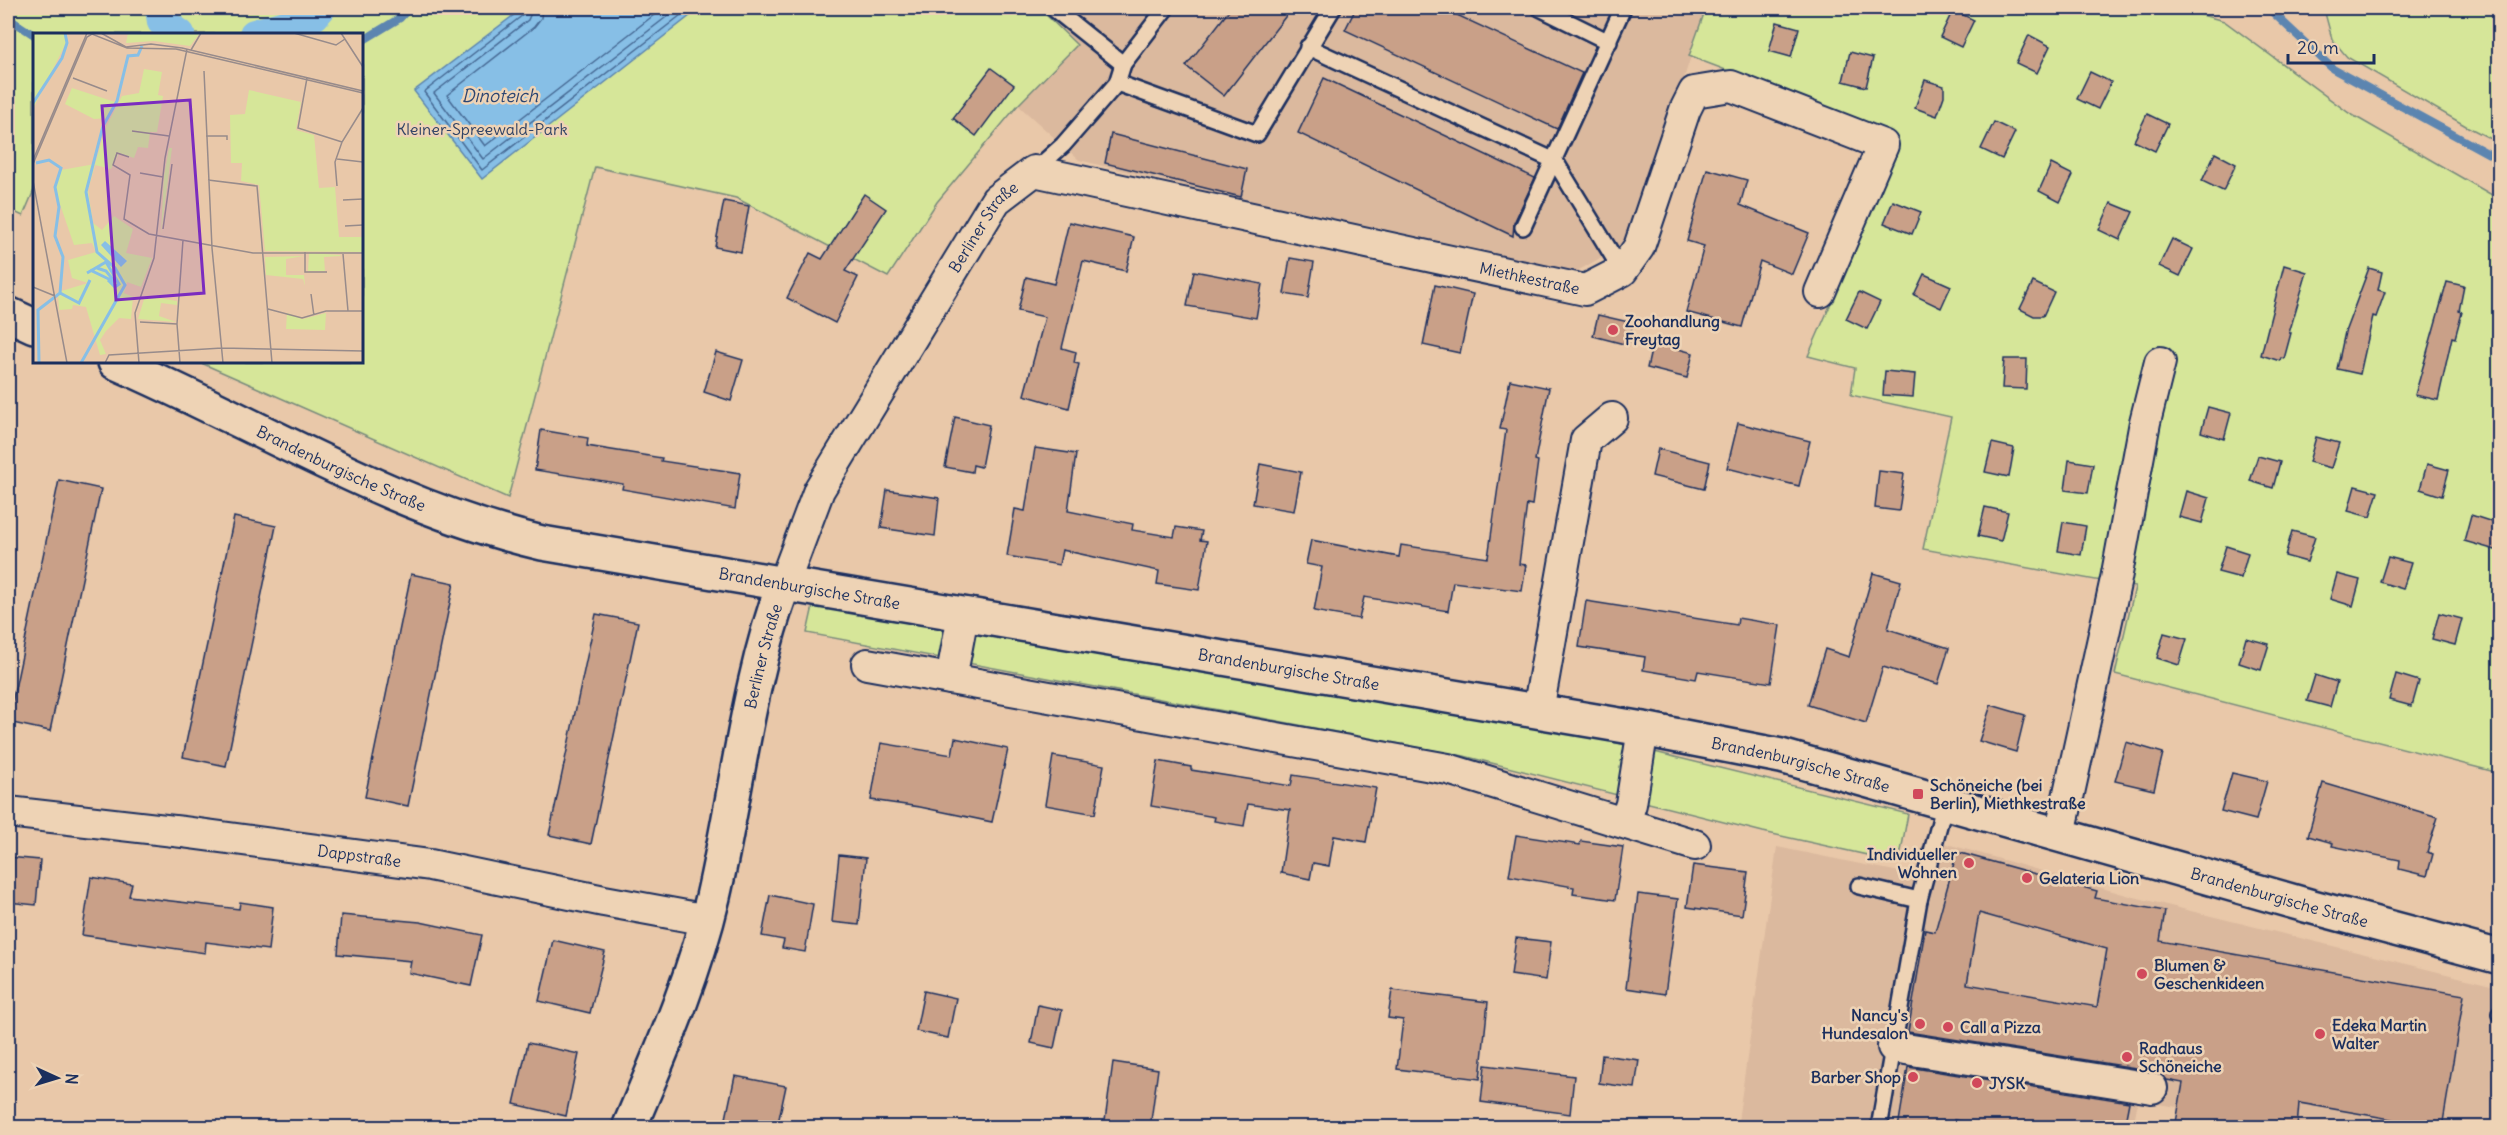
<svg xmlns="http://www.w3.org/2000/svg" width="2507" height="1135" font-family="Delius,sans-serif">
<rect width="100%" height="100%" fill="#e9c8a9"/>
<filter id="ink" filterUnits="userSpaceOnUse"><feTurbulence type="fractalNoise" baseFrequency=".0167" numOctaves="2"/><feDisplacementMap in="SourceGraphic" scale="12" xChannelSelector="R" yChannelSelector="G"/><feConvolveMatrix kernelMatrix="1 2 1 2 8 2 1 2 1" color-interpolation-filters="sRGB"/></filter>
<g filter="url(#ink)">
<g fill="#dbb99e">
<path d="M 1039,8 L 1707,8 L 1630,241 L 1565,278 L 1079,160 L 1018,105 L 1077,45 Z"/>
<path d="M 1926,838 L 2130,896 L 2499,987 L 2499,1127 L 2309,1127 L 2138,1101 L 2133,1127 L 1737,1128 L 1777,847 L 1919,876 Z"/>
</g>
<g fill="#d6e699" stroke="#788a7c" stroke-width="1.5">
<path d="M 8,8 L 1039,8 L 1077,45 L 1018,105 L 937,202 L 888,277 L 736,198 L 595,167 L 508,498 L 199,362 L 362,362 L 362,34 L 34,34 L 34,190 L 23,216 L 8,209 Z"/>
<path d="M 1706,8 L 2176,8 L 2224,21 L 2349,113 L 2499,199 L 2499,773 L 2115,674 L 2135,587 L 1923,549 L 1951,417 L 1851,395 L 1855,368 L 1808,356 L 1888,173 L 1892,148 L 1884,130 L 1689,56 Z"/>
<path d="M 2325,8 L 2499,8 L 2499,143 L 2466,126 L 2347,57 L 2332,39 L 2325,13 Z"/>
<path d="M 813,606 L 1544,725 L 1908,814 L 1899,862 L 1763,832 L 1464,756 L 807,633 Z"/>
</g>
<path fill="#87bfe6" stroke="#5c85b0" stroke-width="1.5" d="M 523,8 L 700,8 L 482,179 L 414,91 Z"/>
<g fill="none" stroke-linecap="round" stroke-linejoin="round">
<g stroke="#466994" stroke-width="1.5">
<path d="M 525,8 L 523,15 L 424,92 L 482,170 L 690,8"/>
<path d="M 533,8 L 528,20 L 434,93 L 483,159 L 678,8"/>
<path d="M 542,8 L 541,18 L 534,27 L 447,95 L 485,146 L 663,8"/>
</g>
<g stroke="#5c85b0" stroke-width="8">
<path d="M 2268,8 L 2333,69 L 2500,160"/>
<path d="M 8,18 L 34,35"/>
<path d="M 362,41 L 400,18 L 409,8"/>
</g>
<g stroke="#87bfe6" stroke-width="30">
<path d="M 160,8 L 162,22 L 180,34"/>
<path d="M 254,34 L 314,16 L 321,8"/>
</g>
</g>
<g fill="#c9a088" stroke="#1b2f5e" stroke-width="1.5" fill-rule="evenodd">
<path d="M 1231,8 L 1292,8 L 1224,96 L 1186,66 Z"/>
<path d="M 1356,8 L 1442,8 L 1582,73 L 1557,129 L 1345,30 Z"/>
<path d="M 1953,10 L 1974,20 L 1961,47 L 1940,37 Z"/>
<path d="M 1777,22 L 1799,28 L 1791,57 L 1769,51 Z"/>
<path d="M 2029,35 L 2050,46 L 2037,73 L 2016,63 Z"/>
<path d="M 1850,52 L 1873,58 L 1866,87 L 1843,81 Z"/>
<path d="M 991,68 L 1014,85 L 976,136 L 953,118 Z"/>
<path d="M 2090,72 L 2111,82 L 2098,109 L 2077,99 Z"/>
<path d="M 1324,78 L 1535,178 L 1514,223 L 1513,236 L 1298,133 Z"/>
<path d="M 1925,80 L 1944,86 L 1944,96 L 1937,116 L 1915,108 Z"/>
<path d="M 2147,114 L 2168,124 L 2155,151 L 2134,141 Z"/>
<path d="M 1994,122 L 2015,132 L 2002,159 L 1981,149 Z"/>
<path d="M 1111,134 L 1247,169 L 1241,197 L 1105,163 Z"/>
<path d="M 2215,153 L 2236,164 L 2223,191 L 2202,181 Z"/>
<path d="M 2051,164 L 2073,175 L 2060,202 L 2039,191 Z"/>
<path d="M 1707,169 L 1747,180 L 1740,205 L 1809,233 L 1792,274 L 1760,261 L 1742,327 L 1686,312 L 1704,246 L 1687,241 Z"/>
<path d="M 864,194 L 886,209 L 845,271 L 858,277 L 835,323 L 787,298 L 810,253 L 822,259 Z"/>
<path d="M 724,201 L 749,206 L 741,252 L 715,247 Z"/>
<path d="M 1893,201 L 1921,212 L 1912,234 L 1884,223 Z"/>
<path d="M 2111,203 L 2133,212 L 2120,240 L 2099,230 Z"/>
<path d="M 1069,222 L 1134,237 L 1126,271 L 1083,261 L 1062,348 L 1076,352 L 1074,363 L 1079,364 L 1069,408 L 1024,395 L 1045,317 L 1018,311 L 1026,277 L 1054,284 Z"/>
<path d="M 2172,239 L 2193,249 L 2180,276 L 2159,266 Z"/>
<path d="M 1290,258 L 1314,262 L 1308,298 L 1284,294 Z"/>
<path d="M 2284,265 L 2307,272 L 2289,333 L 2291,333 L 2284,359 L 2281,358 L 2280,361 L 2261,355 Z"/>
<path d="M 2369,268 L 2382,272 L 2378,290 L 2385,292 L 2376,317 L 2373,316 L 2360,374 L 2337,369 L 2345,332 Z"/>
<path d="M 1194,271 L 1262,284 L 1256,318 L 1187,306 Z"/>
<path d="M 1924,274 L 1951,286 L 1941,308 L 1914,295 Z"/>
<path d="M 2033,282 L 2054,292 L 2043,316 L 2034,316 L 2020,309 Z"/>
<path d="M 2447,282 L 2464,286 L 2459,311 L 2462,312 L 2455,338 L 2452,337 L 2438,400 L 2415,395 Z"/>
<path d="M 1435,285 L 1473,294 L 1460,353 L 1423,345 Z"/>
<path d="M 1859,292 L 1880,302 L 1867,329 L 1846,319 Z"/>
<path d="M 1598,315 L 1633,323 L 1628,345 L 1593,336 Z"/>
<path d="M 1653,342 L 1693,353 L 1687,378 L 1647,368 Z"/>
<path d="M 716,352 L 743,360 L 731,401 L 704,392 Z"/>
<path d="M 2004,359 L 2027,359 L 2026,389 L 2002,388 Z"/>
<path d="M 1885,371 L 1915,374 L 1913,397 L 1883,395 Z"/>
<path d="M 1510,380 L 1549,388 L 1535,460 L 1538,461 L 1532,505 L 1527,504 L 1519,564 L 1526,565 L 1522,591 L 1453,582 L 1448,611 L 1364,597 L 1359,619 L 1314,611 L 1322,567 L 1306,564 L 1311,540 L 1399,557 L 1401,545 L 1488,558 L 1506,430 L 1500,429 Z"/>
<path d="M 2208,407 L 2231,413 L 2224,439 L 2201,432 Z"/>
<path d="M 955,417 L 989,425 L 981,467 L 973,465 L 972,472 L 945,467 Z"/>
<path d="M 1738,423 L 1810,441 L 1799,486 L 1727,468 Z"/>
<path d="M 541,430 L 588,438 L 587,446 L 662,458 L 661,461 L 740,473 L 735,509 L 622,489 L 623,484 L 535,470 Z"/>
<path d="M 2316,437 L 2339,443 L 2331,468 L 2309,462 Z"/>
<path d="M 1992,443 L 2014,448 L 2009,477 L 1985,472 Z"/>
<path d="M 1035,448 L 1076,454 L 1068,511 L 1133,524 L 1132,530 L 1174,537 L 1176,527 L 1202,531 L 1200,540 L 1207,541 L 1199,590 L 1157,584 L 1159,571 L 1062,550 L 1059,565 L 1007,556 L 1015,509 L 1025,511 Z"/>
<path d="M 1658,449 L 1710,462 L 1704,489 L 1652,476 Z"/>
<path d="M 2258,456 L 2280,462 L 2273,488 L 2250,481 Z"/>
<path d="M 2069,460 L 2093,464 L 2088,493 L 2065,490 Z"/>
<path d="M 1260,464 L 1301,472 L 1294,511 L 1253,504 Z"/>
<path d="M 2427,464 L 2449,470 L 2442,496 L 2420,489 Z"/>
<path d="M 1879,471 L 1904,474 L 1899,511 L 1875,508 Z"/>
<path d="M 59,480 L 101,489 L 50,731 L 8,722 Z"/>
<path d="M 2355,486 L 2378,492 L 2370,517 L 2348,511 Z"/>
<path d="M 887,490 L 939,498 L 935,536 L 881,528 Z"/>
<path d="M 2186,491 L 2209,498 L 2202,523 L 2179,517 Z"/>
<path d="M 1985,507 L 2008,512 L 2001,541 L 1978,536 Z"/>
<path d="M 2471,515 L 2499,524 L 2499,551 L 2464,541 Z"/>
<path d="M 234,517 L 276,526 L 226,766 L 183,757 Z"/>
<path d="M 2063,522 L 2086,526 L 2081,555 L 2058,551 Z"/>
<path d="M 2292,531 L 2315,537 L 2307,562 L 2285,556 Z"/>
<path d="M 2226,546 L 2248,553 L 2241,578 L 2218,572 Z"/>
<path d="M 2388,557 L 2411,563 L 2403,589 L 2380,582 Z"/>
<path d="M 1873,573 L 1901,581 L 1888,629 L 1949,648 L 1938,684 L 1883,667 L 1866,723 L 1808,705 L 1825,649 L 1849,657 Z"/>
<path d="M 411,574 L 454,583 L 408,806 L 365,797 Z"/>
<path d="M 2337,574 L 2360,580 L 2353,606 L 2330,599 Z"/>
<path d="M 1586,601 L 1737,625 L 1738,618 L 1780,625 L 1771,683 L 1698,671 L 1696,679 L 1643,670 L 1645,657 L 1579,647 Z"/>
<path d="M 2439,613 L 2462,619 L 2455,645 L 2432,639 Z"/>
<path d="M 596,614 L 638,622 L 591,844 L 549,835 Z"/>
<path d="M 2164,633 L 2187,639 L 2179,665 L 2157,658 Z"/>
<path d="M 2246,638 L 2269,644 L 2261,670 L 2239,663 Z"/>
<path d="M 2396,674 L 2419,681 L 2412,706 L 2389,700 Z"/>
<path d="M 2315,675 L 2337,682 L 2330,707 L 2307,701 Z"/>
<path d="M 1991,705 L 2025,715 L 2016,752 L 1979,741 Z"/>
<path d="M 955,738 L 1008,749 L 992,822 L 920,807 L 871,800 L 881,743 L 952,755 Z"/>
<path d="M 2126,742 L 2163,753 L 2154,790 L 2115,781 Z"/>
<path d="M 1053,756 L 1104,765 L 1095,814 L 1045,805 Z"/>
<path d="M 1158,761 L 1191,767 L 1191,770 L 1291,786 L 1293,775 L 1376,788 L 1366,842 L 1334,836 L 1329,866 L 1313,863 L 1310,879 L 1281,873 L 1290,810 L 1248,804 L 1244,826 L 1214,821 L 1215,817 L 1151,806 Z"/>
<path d="M 2232,773 L 2267,781 L 2256,820 L 2221,811 Z"/>
<path d="M 2323,783 L 2438,817 L 2427,852 L 2433,854 L 2427,876 L 2399,869 L 2400,860 L 2332,846 L 2333,843 L 2308,836 Z"/>
<path d="M 1516,835 L 1580,845 L 1581,841 L 1623,847 L 1615,900 L 1573,894 L 1574,887 L 1509,876 Z"/>
<path d="M 1957,852 L 2097,891 L 2095,898 L 2165,911 L 2160,941 L 2464,995 L 2442,1128 L 2299,1103 L 2297,1128 L 2175,1128 L 2183,1083 L 2167,1080 L 2162,1074 L 2155,1071 L 1908,1032 L 1925,930 L 1935,932 ZM 1979,913 L 2107,949 L 2097,1007 L 1967,984 Z"/>
<path d="M 839,855 L 866,858 L 859,925 L 832,922 Z"/>
<path d="M 8,857 L 40,860 L 36,905 L 8,902 Z"/>
<path d="M 1693,865 L 1748,872 L 1742,915 L 1687,907 Z"/>
<path d="M 91,877 L 132,884 L 129,896 L 239,909 L 240,902 L 273,907 L 268,950 L 206,942 L 205,953 L 82,935 Z"/>
<path d="M 1638,894 L 1678,899 L 1665,994 L 1626,988 Z"/>
<path d="M 770,895 L 813,904 L 805,952 L 782,948 L 784,940 L 762,936 Z"/>
<path d="M 341,915 L 420,922 L 482,935 L 471,986 L 409,973 L 411,961 L 338,954 Z"/>
<path d="M 1516,938 L 1551,942 L 1546,980 L 1511,975 Z"/>
<path d="M 553,940 L 605,952 L 590,1013 L 539,1001 Z"/>
<path d="M 1392,990 L 1488,1002 L 1480,1079 L 1397,1069 L 1403,1020 L 1388,1018 Z"/>
<path d="M 924,991 L 956,998 L 948,1038 L 916,1031 Z"/>
<path d="M 1038,1005 L 1062,1010 L 1054,1048 L 1031,1043 Z"/>
<path d="M 528,1043 L 579,1054 L 566,1116 L 514,1104 Z"/>
<path d="M 1602,1055 L 1639,1060 L 1635,1088 L 1599,1083 Z"/>
<path d="M 1113,1062 L 1158,1069 L 1150,1128 L 1104,1128 Z"/>
<path d="M 1485,1065 L 1574,1076 L 1570,1114 L 1481,1102 Z"/>
<path d="M 1908,1067 L 2129,1102 L 2124,1128 L 1996,1128 L 1954,1120 L 1953,1128 L 1898,1128 Z"/>
<path d="M 735,1076 L 786,1086 L 777,1128 L 724,1128 Z"/>
</g>
<g fill="none" stroke-linecap="round" stroke-linejoin="round">
<defs>
<g id="lane">
<path d="M 1053,8 L 1123,64"/>
<path d="M 1540,8 L 1609,42"/>
<path d="M 1308,47 L 1555,161 L 1622,271"/>
<path d="M 1117,83 L 1257,134 L 1333,8"/>
<path d="M 1034,171 L 1063,145 L 1117,83 L 1123,64 L 1166,8"/>
<path d="M 1523,227 L 1623,8"/>
<path d="M 1859,886 L 1919,900"/>
<path d="M 2500,1013 L 2500,1014"/>
<path d="M 1879,1128 L 1919,900 L 1945,803"/>
</g>
<g id="street">
<path id="s1" d="M 784,583 L 819,490 L 996,200 L 1034,171 L 1585,290 L 1622,271 L 1639,247 L 1685,110 L 1694,92 L 1731,86 L 1883,145 L 1820,292"/>
<path d="M 867,664 L 1448,769 L 1695,845"/>
<path d="M 951,679 L 963,615"/>
<path d="M 1538,711 L 1586,440 L 1612,418"/>
<path id="s2" d="M 8,812 L 183,832 L 430,865 L 604,901 L 708,920"/>
<path d="M 1625,822 L 1631,804 L 1643,729"/>
<path d="M 2060,834 L 2116,579 L 2145,422 L 2160,362"/>
<path d="M 1893,1047 L 2152,1088"/>
</g>
<g id="secondary">
<path d="M 8,314 L 34,326"/>
<path id="s3" d="M 115,362 C 256,423 391,508 542,543 L 1643,729 L 1781,756 L 2309,906 L 2500,957"/>
<path id="s4" d="M 629,1128 C 661,1052 694,978 713,897 C 737,793 747,683 784,583"/>
</g>
</defs>
<use href="#lane" stroke="#1b2f5e" stroke-width="20"/>
<use href="#street" stroke="#1b2f5e" stroke-width="34"/>
<use href="#secondary" stroke="#1b2f5e" stroke-width="38"/>
<use href="#lane" stroke="#eed3b5" stroke-width="15"/>
<use href="#street" stroke="#eed3b5" stroke-width="30"/>
<use href="#secondary" stroke="#eed3b5" stroke-width="33"/>
</g>
</g>
<g fill="#d1495b" stroke="#eed3b5" stroke-width="2">
<circle cx="1613" cy="330" r="6"/>
<rect x="1912" y="788" width="12" height="12" rx="3"/>
<circle cx="1969" cy="863" r="6"/>
<circle cx="2027" cy="878" r="6"/>
<circle cx="2142" cy="974" r="6"/>
<circle cx="1920" cy="1024" r="6"/>
<circle cx="1948" cy="1027" r="6"/>
<circle cx="2320" cy="1034" r="6"/>
<circle cx="2127" cy="1057" r="6"/>
<circle cx="1913" cy="1077" r="6"/>
<circle cx="1977" cy="1083" r="6"/>
</g>
<g text-anchor="middle" dominant-baseline="central" stroke-width="5" stroke-linejoin="round" paint-order="stroke">
<g font-size="16" fill="#2e4164" stroke="#eed3b5">
<text x="482" y="129">Kleiner-Spreewald-Park</text>
</g>
<g font-size="16" fill="#1b2f5e" stroke="#eed3b5">
<text stroke="none"><textPath href="#s1" startOffset="410">Berliner Straße</textPath></text>
<text stroke="none"><textPath href="#s1" startOffset="994">Miethkestraße</textPath></text>
<text stroke="none"><textPath href="#s3" startOffset="250">Brandenburgische Straße</textPath></text>
<text stroke="none"><textPath href="#s3" startOffset="736">Brandenburgische Straße</textPath></text>
<text stroke="none"><textPath href="#s4" startOffset="492">Berliner Straße</textPath></text>
<text stroke="none"><textPath href="#s3" startOffset="1222">Brandenburgische Straße</textPath></text>
<text stroke="none"><textPath href="#s3" startOffset="1743">Brandenburgische Straße</textPath></text>
<text stroke="none"><textPath href="#s2" startOffset="354">Dappstraße</textPath></text>
<text stroke="none"><textPath href="#s3" startOffset="2240">Brandenburgische Straße</textPath></text>
</g>
<g font-size="16" font-weight="bold" fill="#1b2f5e" stroke="#eed3b5" text-anchor="start">
<text x="1625" y="321">Zoohandlung<tspan x="1625" dy="18">Freytag</tspan></text>
<text x="1930" y="785">Schöneiche (bei<tspan x="1930" dy="18">Berlin), Miethkestraße</tspan></text>
<text x="1957" y="854" text-anchor="end">Individueller<tspan x="1957" dy="18">Wohnen</tspan></text>
<text x="2039" y="878">Gelateria Lion</text>
<text x="2154" y="965">Blumen &amp;<tspan x="2154" dy="18">Geschenkideen</tspan></text>
<text x="1908" y="1015" text-anchor="end">Nancy's<tspan x="1908" dy="18">Hundesalon</tspan></text>
<text x="2332" y="1025">Edeka Martin<tspan x="2332" dy="18">Walter</tspan></text>
<text x="1960" y="1027">Call a Pizza</text>
<text x="2139" y="1048">Radhaus<tspan x="2139" dy="18">Schöneiche</tspan></text>
<text x="1901" y="1077" text-anchor="end">Barber Shop</text>
<text x="1989" y="1083">JYSK</text>
</g>
<g font-size="18" font-style="italic" fill="#2b4572" stroke="#eed3b5">
<text x="500" y="95">Dinoteich</text>
</g>
</g>
<g transform="translate(33 33)">
<rect width="330" height="330" fill="#e9c8a9"/>
<path d="M 0,0 L 33,0 L 33,10 L 0,76 ZM 95,0 L 167,0 L 157,13 L 121,8 L 93,10 ZM 111,36 L 129,39 L 125,62 L 130,63 L 124,99 L 117,99 L 115,115 L 105,114 L 101,125 L 86,120 L 78,136 L 62,132 L 55,157 L 60,190 L 69,197 L 81,183 L 100,196 L 93,220 L 119,225 L 108,254 L 94,249 L 91,260 L 100,264 L 98,286 L 86,285 L 73,298 L 67,307 L 73,321 L 67,322 L 53,274 L 40,272 L 39,276 L 26,277 L 25,259 L 55,250 L 39,245 L 35,227 L 63,219 L 59,210 L 41,212 L 21,154 L 28,137 L 62,131 L 73,94 L 89,63 L 106,60 ZM 39,55 L 82,69 L 75,85 L 61,86 L 32,71 ZM 216,57 L 268,69 L 263,97 L 281,102 L 286,155 L 302,154 L 306,204 L 330,204 L 330,219 L 232,218 L 226,152 L 208,148 L 209,130 L 198,130 L 197,82 L 212,81 ZM 136,115 L 139,115 L 128,201 L 131,143 ZM 276,220 L 307,222 L 308,223 L 291,224 L 292,238 L 275,238 ZM 271,223 L 253,226 L 253,242 L 271,242 L 272,253 L 270,246 L 233,242 L 232,224 ZM 112,263 L 144,268 L 144,272 L 128,270 L 126,283 L 143,289 L 105,286 ZM 254,280 L 270,286 L 293,280 L 292,297 L 253,296 Z" fill="#d6e699"/>
<path d="M 72,208 L 94,228 L 88,234 L 68,212 Z" fill="#87bfe6"/>
<path fill="none" stroke="#87bfe6" stroke-width="3" d="M 0,70 L 29,25 L 34,10 L 32,0M 3,130 L 16,127 L 28,135 L 22,154 L 26,174 L 22,203 L 30,224 L 27,260M 57,237 L 82,249 L 73,238 L 64,235M 54,240 L 73,229 L 86,251 L 82,254 L 75,247M 6,330 L 5,277 L 27,260 L 46,270 L 57,247M 48,330 L 92,252 L 82,235 L 64,219 L 53,159 L 70,93 L 84,68 L 95,23 L 105,22 L 109,13"/>
<path fill="none" stroke="#978b8b" stroke-width="1.5" d="M 68,0 L 93,14 L 118,11 L 149,15 L 330,58M 261,0 L 303,12 L 312,6M 308,0 L 330,34M 158,17 L 168,0M 171,38 L 179,215 L 190,330M 40,45 L 74,58M 274,45 L 265,95 L 309,109M 99,98 L 136,103M 173,103 L 194,103 L 194,107M 96,124 L 84,120 L 80,132 L 97,142 L 91,186 L 116,201 L 220,220 L 330,220M 304,126 L 330,129M 0,127 L 54,0M 0,131 L 54,4 L 59,1 L 94,15 L 143,16 L 330,60M 107,140 L 130,144M 175,147 L 224,153 L 239,330M 0,148 L 34,330M 304,153 L 302,129 L 309,109 L 330,75M 310,167 L 330,166M 312,193 L 330,192M 130,196 L 139,131M 272,219 L 272,239 L 294,239M 310,221 L 315,278M 0,254 L 22,263M 278,261 L 281,283M 235,276 L 269,285 L 293,278 L 330,278M 107,289 L 144,291M 72,330 L 76,322 L 189,315 L 330,318M 106,330 L 102,280 L 121,225 L 132,125 L 154,16M 147,330 L 144,291 L 150,207"/>
<path fill="#7b2cbf" fill-opacity="0.15" stroke="#7b2cbf" stroke-width="3" d="M 157,67 L 171,260 L 83,267 L 69,73 Z"/>
<rect width="330" height="330" fill="none" stroke="#1b2f5e" stroke-width="3"/>
</g>
<rect width="2507" height="1135" fill="none" stroke="#eed3b5" stroke-width="30"/>
<rect x="15" y="15" width="2477" height="1105" fill="none" stroke="#1b2f5e" stroke-width="2" filter="url(#ink)"/>
<g transform="translate(57 1078) rotate(94)" stroke="#eed3b5" stroke-width="4.5" paint-order="stroke">
<path d="M0-4.5L10 22L0 15L-10 22Z" fill="#1b2f5e"/>
<text y="-9" font-size="16" font-weight="bold" text-anchor="middle" fill="#1b2f5e">N</text>
</g>
<path d="M2288 54v9h86v-9" fill="none" stroke="#1b2f5e" stroke-width="3"/>
<text x="2297" y="54" font-size="18" fill="#1b2f5e" stroke="#eed3b5" stroke-width="4.5" paint-order="stroke">20 m</text>
</svg>
